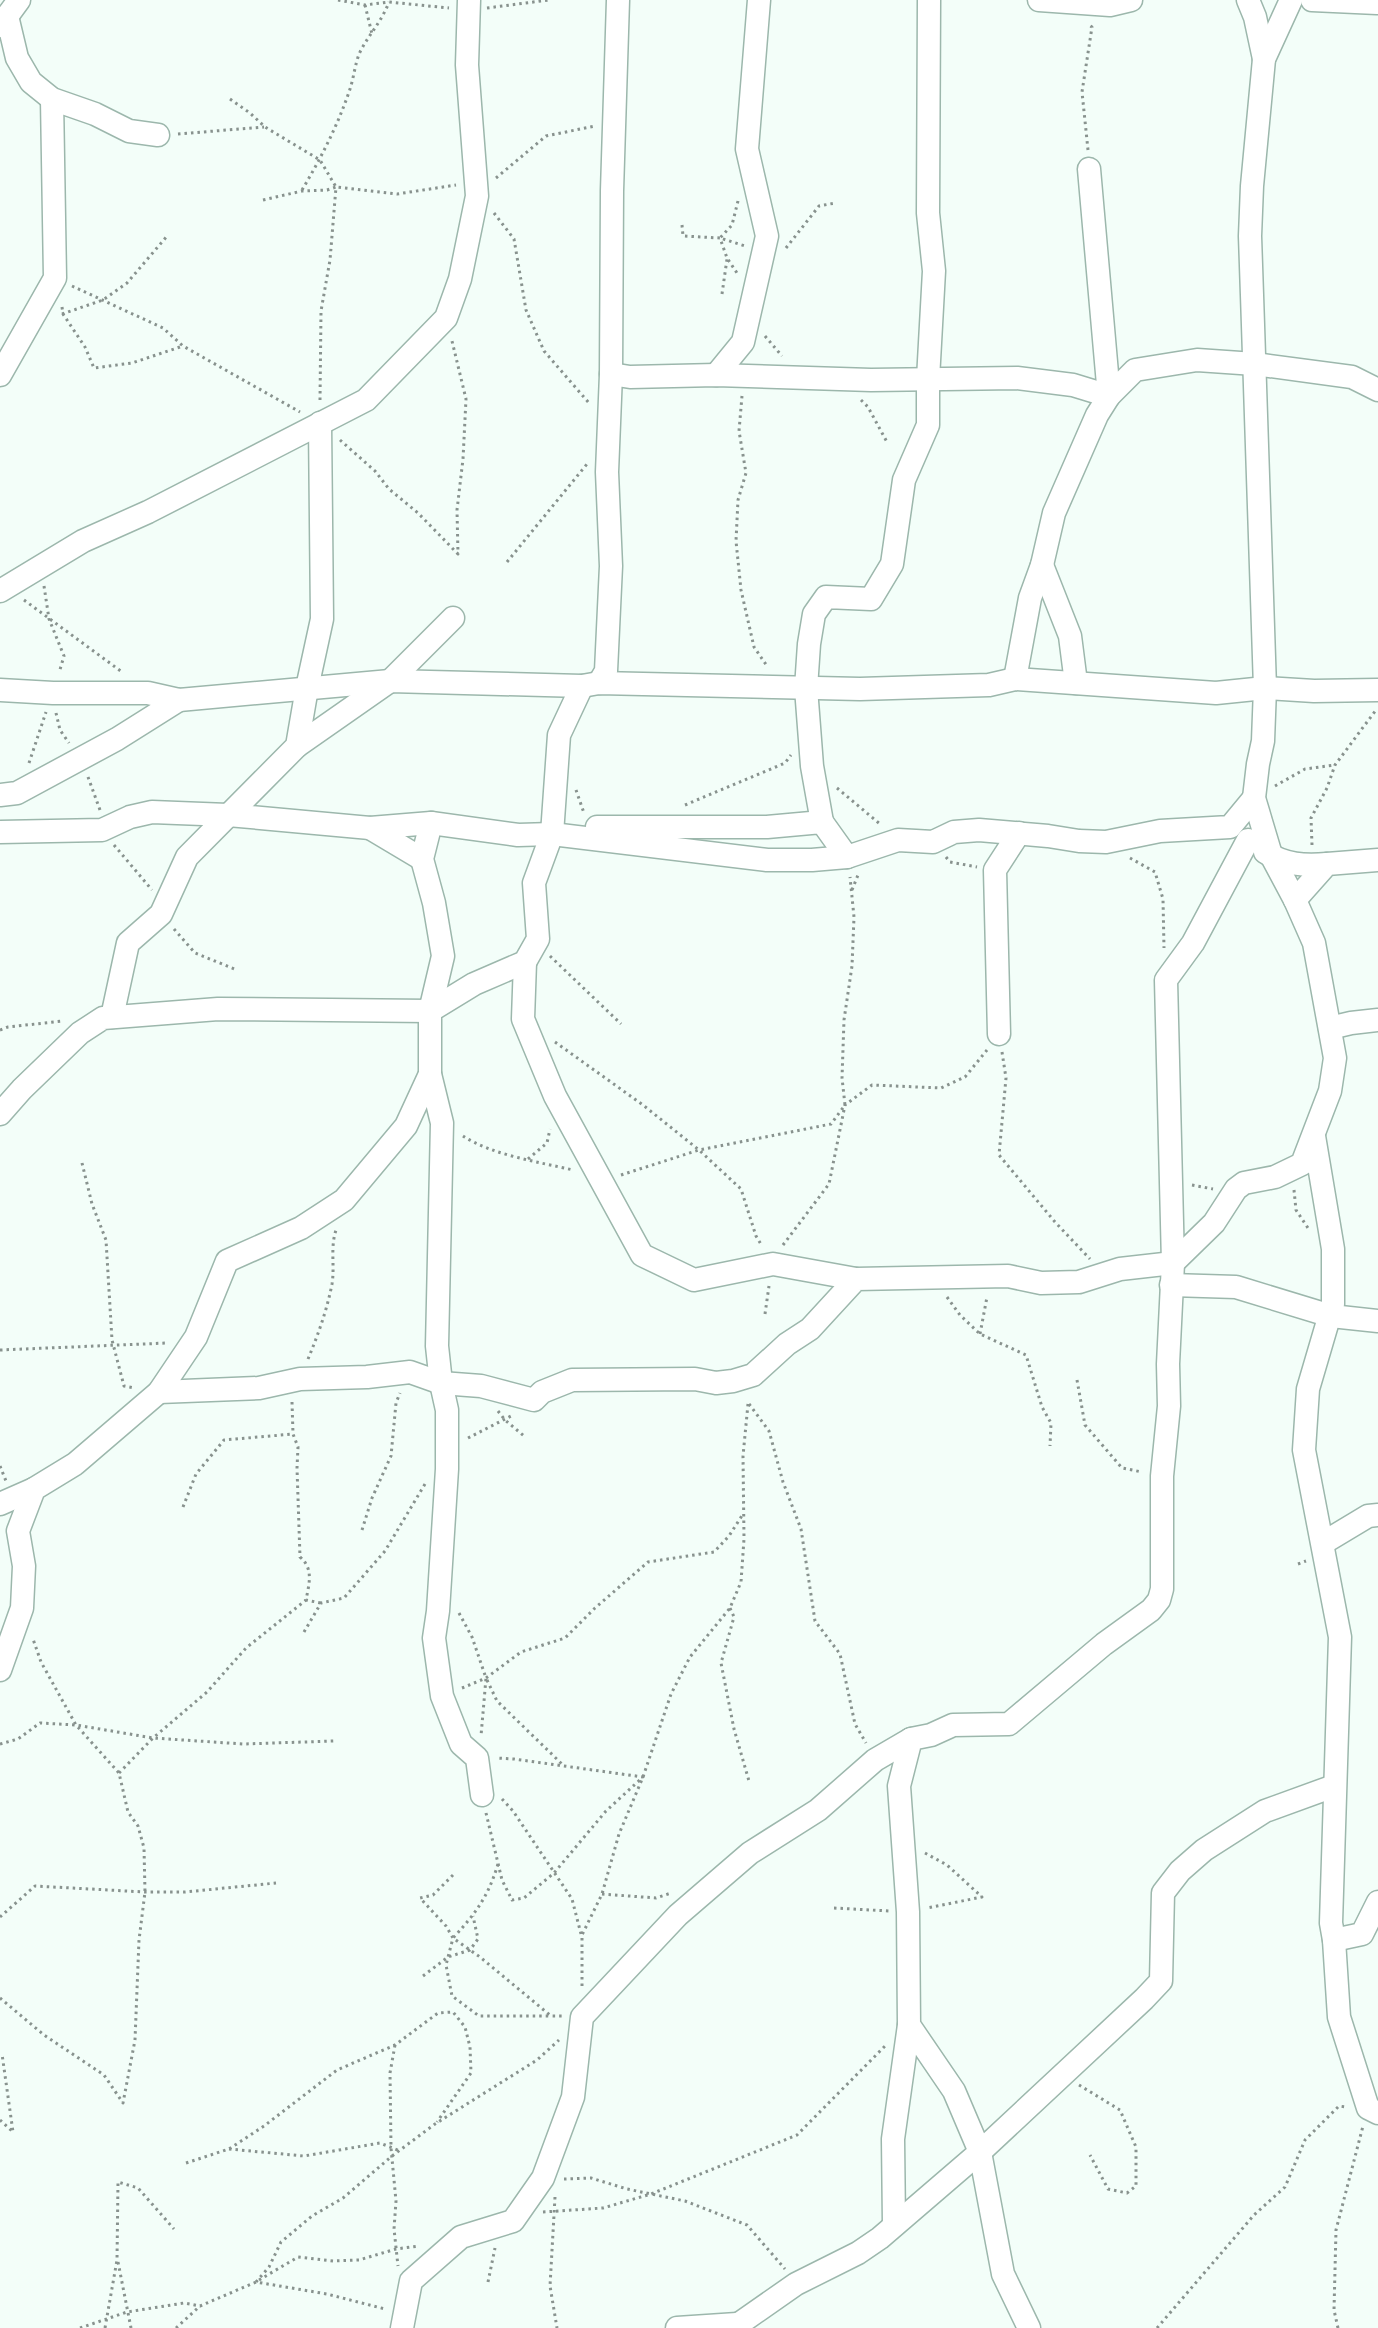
<svg xmlns="http://www.w3.org/2000/svg" width="1378" height="2328" font-family="'Archivo Narrow',sans-serif">
<rect width="100%" height="100%" fill="#f3fef9"/>
<g fill="none" stroke-linecap="round" stroke-linejoin="round">
<defs>
<g id="street">
<path d="M 1039,0 L 1110,5 L 1131,0"/>
<path d="M 1248,0 L 1255,17 L 1264,59"/>
<path d="M 1312,0 L 1377,3"/>
<path d="M 7,16 L 17,58 L 31,82 L 52,99 L 95,114 L 129,131 L 158,135"/>
<path d="M 0,26 L 19,0"/>
<path d="M 611,374 L 612,191 L 618,0"/>
<path d="M 0,375 L 55,278 L 52,99"/>
<path d="M 716,375 L 743,342 L 767,236 L 747,149 L 759,0"/>
<path d="M 1042,565 L 1070,636 L 1076,683"/>
<path d="M 0,591 L 83,541 L 148,512 L 366,400 L 446,318 L 460,279 L 477,196 L 467,65 L 469,0"/>
<path d="M 1015,679 L 1030,598 L 1042,565 L 1054,513 L 1097,415 L 1109,396 L 1135,370 L 1197,360 L 1255,364 L 1352,377 L 1378,390"/>
<path d="M 599,683 L 606,671 L 611,566 L 607,472 L 611,374 L 630,377 L 716,375 L 871,380 L 1017,378 L 1073,385 L 1109,396 L 1089,169"/>
<path d="M 0,690 L 53,693 L 148,693 L 179,700 L 390,681 L 582,686 L 599,683 L 860,689 L 989,685 L 1015,679 L 1216,693 L 1265,688 L 1314,691 L 1378,690"/>
<path d="M 297,746 L 390,681 L 453,618"/>
<path d="M 0,795 L 17,793 L 117,739 L 179,700"/>
<path d="M 822,822 L 812,766 L 806,688 L 809,644 L 814,614 L 826,597 L 871,599 L 892,564 L 904,480 L 928,425 L 928,379 L 934,271 L 928,213 L 929,0"/>
<path d="M 597,827 L 767,827 L 822,822 L 847,857"/>
<path d="M 370,828 L 422,859"/>
<path d="M 0,832 L 102,830 L 130,817 L 152,812 L 228,815 L 370,828 L 431,823 L 518,835 L 552,834 L 767,860 L 812,860 L 847,857 L 898,840 L 933,842 L 954,832 L 979,830 L 1048,836 L 1079,841 L 1106,842 L 1160,831 L 1230,827 L 1254,798"/>
<path d="M 1265,852 C 1285,865 1305,866 1327,864"/>
<path d="M 1295,900 L 1327,864 L 1378,860"/>
<path d="M 525,962 L 523,1019 L 555,1096 L 642,1255 L 694,1280 L 773,1264 L 856,1279"/>
<path d="M 112,1017 L 128,943 L 161,914 L 187,857 L 297,746 L 307,688 L 322,619 L 320,423"/>
<path d="M 1330,1028 L 1351,1023 L 1378,1020"/>
<path d="M 999,1034 L 995,870 L 1019,833"/>
<path d="M 430,1074 L 442,1123 L 437,1346 L 441,1383 L 447,1410 L 447,1469 L 438,1611 L 434,1638 L 442,1696 L 461,1744 L 477,1758 L 482,1795"/>
<path d="M 0,1114 L 22,1089 L 80,1033 L 103,1018 L 218,1009 L 430,1011 L 443,956 L 434,903 L 422,859 L 431,823"/>
<path d="M 1314,1136 L 1333,1249 L 1333,1304 L 1308,1389 L 1304,1450 L 1340,1637 L 1331,1923 L 1334,1940 L 1339,2017 L 1368,2108 L 1378,2113"/>
<path d="M 1171,1285 L 1236,1287 L 1331,1316 L 1378,1321"/>
<path d="M 159,1392 L 259,1388 L 300,1379 L 367,1377 L 410,1372 L 441,1383 L 481,1386 L 534,1400 L 542,1392 L 572,1380 L 695,1379 L 716,1383 L 733,1381 L 753,1375 L 787,1344 L 810,1329 L 856,1279 L 1008,1276 L 1041,1283 L 1079,1282 L 1120,1269 L 1173,1263 L 1214,1223 L 1236,1189 L 1244,1183 L 1275,1177 L 1302,1164 L 1330,1091 L 1335,1058 L 1314,943 L 1295,900 L 1271,855 L 1254,798 L 1258,764 L 1263,741 L 1265,688 L 1252,295 L 1250,236 L 1252,186 L 1264,59 L 1291,0"/>
<path d="M 0,1504 L 34,1489"/>
<path d="M 1323,1543 L 1368,1516 L 1378,1515"/>
<path d="M 0,1670 L 22,1608 L 24,1566 L 18,1531 L 34,1489 L 75,1464 L 159,1392 L 196,1337 L 227,1261 L 301,1228 L 344,1200 L 406,1126 L 430,1074 L 430,1011 L 474,984 L 525,962 L 538,939 L 534,883 L 552,834 L 559,735 L 582,686"/>
<path d="M 1334,1940 L 1362,1934 L 1378,1902"/>
<path d="M 894,2225 L 893,2139 L 909,2025"/>
<path d="M 402,2328 L 411,2281 L 461,2237 L 513,2221 L 543,2178 L 573,2097 L 582,2017 L 678,1915 L 750,1853 L 818,1810 L 875,1760 L 911,1739"/>
<path d="M 677,2328 L 737,2324"/>
<path d="M 733,2328 L 796,2284 L 858,2253 L 880,2238 L 980,2152 L 1144,1999 L 1161,1981 L 1163,1893 L 1180,1871 L 1204,1850 L 1265,1811 L 1334,1786"/>
<path d="M 1029,2328 L 1003,2274 L 980,2152 L 954,2091 L 909,2025 L 908,1912 L 899,1786 L 911,1739 L 931,1735 L 953,1725 L 1009,1724 L 1104,1644 L 1151,1610 L 1159,1600 L 1162,1589 L 1162,1476 L 1169,1406 L 1168,1364 L 1173,1263 L 1166,980 L 1193,943 L 1248,840"/>
</g>
</defs>
<use href="#street" stroke="#9cb7ac" stroke-width="25"/>
<g stroke="#88928e" stroke-width="3" stroke-dasharray="2.5 4" stroke-linecap="butt">
<path d="M 338,0 L 365,5 L 389,2 L 449,8"/>
<path d="M 365,5 L 372,34"/>
<path d="M 487,8 L 549,0"/>
<path d="M 230,99 L 250,113 L 265,127 L 320,160 L 336,187 L 397,194 L 456,185"/>
<path d="M 178,134 L 264,127"/>
<path d="M 1088,150 L 1082,92 L 1092,27 L 1089,25"/>
<path d="M 496,178 L 546,136 L 595,126"/>
<path d="M 302,190 C 321,158 338,125 350,89 C 354,77 355,63 360,52 C 369,34 381,23 389,2"/>
<path d="M 263,200 L 302,191 L 327,190 L 336,187 L 330,260 L 321,311 L 320,400"/>
<path d="M 738,201 L 732,225 L 720,238 L 745,246"/>
<path d="M 494,213 L 514,239 L 526,310 L 544,351 L 589,403"/>
<path d="M 682,225 L 683,236 L 720,238 L 727,258 L 737,273"/>
<path d="M 786,248 L 819,206 L 835,203"/>
<path d="M 72,286 L 163,328 L 183,346 L 300,412"/>
<path d="M 722,294 L 727,259"/>
<path d="M 62,307 L 63,314 L 85,347 L 94,368 L 132,363 L 183,346"/>
<path d="M 62,314 L 103,300 L 127,283 L 168,235"/>
<path d="M 765,336 L 782,356"/>
<path d="M 742,396 L 739,431 L 746,473 L 738,500 L 736,541 L 741,590 L 754,647 L 767,666"/>
<path d="M 861,400 L 868,407 L 888,444"/>
<path d="M 340,440 L 375,471 L 389,489 L 418,513 L 458,554 L 457,510 L 463,459 L 466,399 L 452,341"/>
<path d="M 507,562 L 587,464"/>
<path d="M 44,586 L 49,619 L 64,656 L 59,673"/>
<path d="M 24,600 L 122,672"/>
<path d="M 56,713 L 60,730 L 69,743"/>
<path d="M 29,763 L 46,712"/>
<path d="M 88,777 L 100,810"/>
<path d="M 1275,786 L 1305,769 L 1335,765"/>
<path d="M 837,788 L 880,824"/>
<path d="M 576,790 L 584,813"/>
<path d="M 685,805 L 785,763 L 791,755"/>
<path d="M 114,845 L 152,890"/>
<path d="M 1312,845 L 1311,818 L 1327,788 L 1335,765 L 1376,710"/>
<path d="M 946,857 L 950,862 L 977,867"/>
<path d="M 1130,858 L 1155,872 L 1163,899 L 1164,948"/>
<path d="M 852,890 L 858,875"/>
<path d="M 174,929 L 195,953 L 237,970"/>
<path d="M 550,956 L 621,1024"/>
<path d="M 0,1030 L 8,1027 L 63,1021"/>
<path d="M 555,1042 L 643,1105 L 699,1150 L 741,1189 L 756,1236 L 762,1246"/>
<path d="M 1002,1052 L 1006,1078 L 999,1155 L 1055,1222 L 1090,1259"/>
<path d="M 463,1136 C 492,1155 539,1162 573,1170"/>
<path d="M 528,1159 L 547,1143 L 550,1129"/>
<path d="M 82,1163 L 92,1204 L 106,1240 L 112,1340 L 124,1386 L 134,1388"/>
<path d="M 621,1175 L 699,1150 L 831,1124 L 845,1105 L 842,1078 L 844,1020 L 852,966 L 854,917 L 850,877"/>
<path d="M 1192,1185 L 1213,1189"/>
<path d="M 1294,1190 L 1296,1210 L 1308,1228"/>
<path d="M 783,1245 L 829,1184 L 845,1105 L 872,1085 L 941,1088 L 965,1077 L 987,1050"/>
<path d="M 947,1297 L 960,1315 L 980,1334 L 1026,1355 L 1042,1407 L 1051,1423 L 1050,1446"/>
<path d="M 765,1314 L 769,1286"/>
<path d="M 980,1334 L 987,1297"/>
<path d="M 0,1350 L 167,1343"/>
<path d="M 308,1359 C 318,1335 327,1310 332,1284 C 335,1266 330,1248 336,1230"/>
<path d="M 1077,1380 L 1085,1425 L 1122,1468 L 1142,1472"/>
<path d="M 292,1402 L 293,1434 L 298,1447 L 297,1468 L 300,1557 C 314,1569 309,1584 306,1600 L 321,1603"/>
<path d="M 749,1404 L 769,1431 L 783,1482 L 801,1529 L 815,1621 L 840,1654 L 855,1724 L 866,1743"/>
<path d="M 498,1411 L 505,1420 L 524,1436"/>
<path d="M 468,1438 L 513,1415"/>
<path d="M 0,1466 L 6,1481"/>
<path d="M 183,1507 L 196,1474 L 224,1440 L 293,1434"/>
<path d="M 362,1530 L 372,1498 L 391,1456 L 396,1403 L 400,1393"/>
<path d="M 1298,1564 L 1306,1561"/>
<path d="M 730,1608 L 734,1617 L 721,1663 L 734,1729 L 749,1781"/>
<path d="M 459,1613 L 472,1637 L 486,1678 L 481,1736"/>
<path d="M 304,1632 L 321,1603 L 344,1598 L 385,1551 L 425,1484"/>
<path d="M 487,1680 L 497,1701 L 564,1766"/>
<path d="M 462,1688 L 486,1678 L 521,1652 L 565,1638 L 595,1608 L 648,1562 L 714,1552 L 729,1536 L 743,1514"/>
<path d="M 0,1744 L 18,1739 L 40,1723 L 76,1725 L 153,1738 L 243,1744 L 334,1741"/>
<path d="M 119,1773 L 153,1738 L 207,1692 L 246,1648 L 306,1600"/>
<path d="M 502,1799 L 513,1811 L 572,1899 L 581,1934"/>
<path d="M 486,1813 L 502,1880 L 512,1900 L 524,1898 L 554,1873 L 606,1811 L 643,1777 L 514,1759 L 496,1758"/>
<path d="M 925,1853 L 947,1865 L 982,1897 L 927,1908"/>
<path d="M 498,1864 C 488,1897 476,1913 453,1938 L 480,1957 L 551,2016 L 562,2016"/>
<path d="M 453,1875 L 433,1895 L 420,1898 L 446,1926 L 453,1938 L 446,1965 L 452,1996 L 479,2016 L 551,2016"/>
<path d="M 602,1894 L 656,1898 L 671,1893"/>
<path d="M 834,1908 L 889,1911"/>
<path d="M 0,1917 L 35,1886 L 145,1892 L 185,1892 L 276,1883"/>
<path d="M 423,1976 L 448,1957 L 470,1950 L 478,1939 L 473,1916"/>
<path d="M 582,1986 L 582,1935 L 602,1894 L 619,1834 L 643,1777 L 671,1694 L 690,1657 L 730,1608 L 741,1582 L 744,1539 L 743,1456 L 748,1404"/>
<path d="M 0,1998 L 44,2035 L 104,2075 L 123,2103 L 135,2040 L 139,1940 L 145,1892 L 144,1848 L 138,1826 L 128,1812 L 119,1773 L 76,1725 L 41,1662 L 33,1639"/>
<path d="M 395,2045 L 390,2073 L 391,2148 L 396,2201 L 394,2229 L 398,2266"/>
<path d="M 1079,2085 L 1120,2110 L 1136,2147 L 1136,2186 L 1127,2193 L 1108,2189 L 1090,2155"/>
<path d="M 0,2120 L 13,2132 L 2,2054"/>
<path d="M 229,2149 L 304,2156 L 380,2143 L 400,2151"/>
<path d="M 186,2163 L 229,2149 L 264,2126 L 337,2070 L 395,2045 L 438,2013 L 453,2012 L 465,2027 L 470,2047 L 471,2073 L 437,2122"/>
<path d="M 564,2179 L 591,2178 L 627,2189 L 685,2201 L 747,2225 L 785,2269"/>
<path d="M 555,2197 L 550,2286 L 557,2328"/>
<path d="M 543,2212 L 603,2208 L 651,2194 L 797,2135 L 886,2045"/>
<path d="M 118,2262 L 131,2328"/>
<path d="M 259,2280 L 298,2257 L 333,2261 L 359,2260 L 396,2249 L 419,2246"/>
<path d="M 256,2282 L 269,2267 L 281,2242 L 312,2216 L 343,2198 L 392,2156 L 435,2124 L 537,2060 L 559,2040"/>
<path d="M 488,2282 L 495,2248"/>
<path d="M 80,2328 L 127,2312 L 184,2303 L 200,2306 L 256,2282 L 327,2294 L 385,2309"/>
<path d="M 105,2328 L 117,2260 L 118,2182 L 138,2188 L 174,2229"/>
<path d="M 176,2328 L 200,2306"/>
<path d="M 1157,2328 L 1254,2215 L 1285,2187 L 1305,2140 L 1339,2106 L 1346,2107"/>
<path d="M 1338,2328 L 1334,2310 L 1336,2230 L 1363,2126"/>
</g>
<use href="#street" stroke="#fff" stroke-width="22"/>
</g>
</svg>
